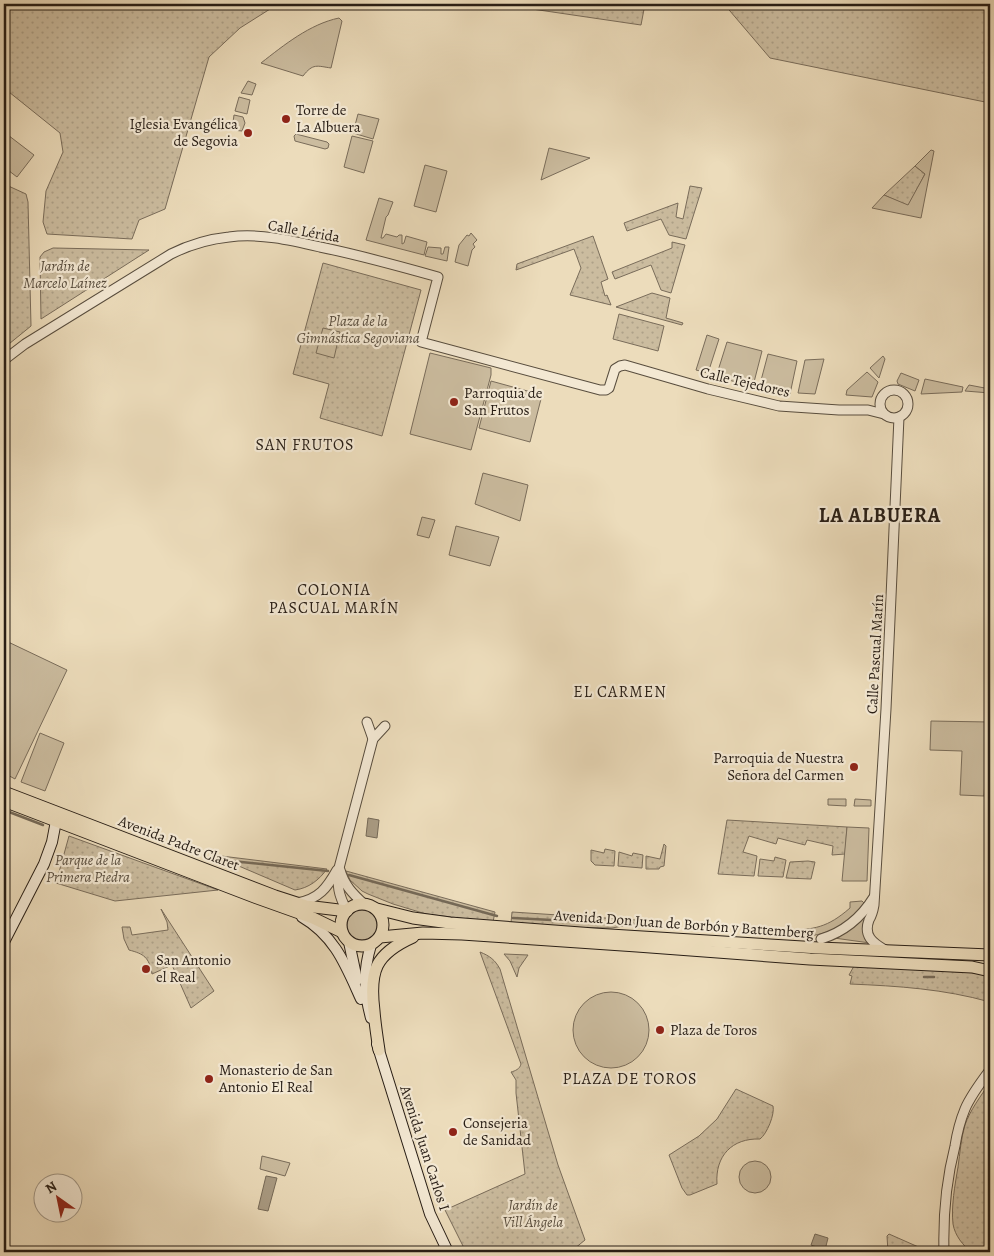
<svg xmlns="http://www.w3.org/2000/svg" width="994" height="1256" font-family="Alegreya,serif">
<defs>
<pattern id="grass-dots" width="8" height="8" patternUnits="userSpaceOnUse" patternTransform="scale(1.25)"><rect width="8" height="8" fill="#cbbc9f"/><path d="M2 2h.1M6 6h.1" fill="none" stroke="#aea188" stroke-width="1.8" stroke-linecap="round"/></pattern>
</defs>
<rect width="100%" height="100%" fill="#ecdcbb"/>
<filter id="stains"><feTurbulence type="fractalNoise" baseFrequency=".004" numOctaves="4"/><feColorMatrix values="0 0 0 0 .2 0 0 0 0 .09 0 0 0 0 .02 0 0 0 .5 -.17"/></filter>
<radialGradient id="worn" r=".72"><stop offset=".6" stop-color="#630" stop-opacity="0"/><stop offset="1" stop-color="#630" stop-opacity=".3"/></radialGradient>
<g fill="url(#grass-dots)" stroke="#796c5a">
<path d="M 4,4 L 278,4 L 240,28 L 209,57 L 165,209 L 139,220 L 132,239 L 47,234 L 43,222 L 46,191 L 63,152 L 60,133 L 4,88 Z"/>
<path d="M 498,4 L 645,4 L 641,25 Z"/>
<path d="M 724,4 L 990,4 L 990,103 L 770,58 Z"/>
<path d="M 915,166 L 925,174 L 908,206 L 884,195 Z"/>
<path d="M 4,184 L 26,194 L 28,202 L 31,326 L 4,348 Z"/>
<path d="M 690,186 L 702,188 L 686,239 L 669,235 L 661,219 L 627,231 L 624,223 L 678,203 L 676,217 L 683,219 Z"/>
<path d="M 593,236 L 608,279 L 601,282 L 605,296 L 607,295 L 611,305 L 570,295 L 581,268 L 574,249 L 516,270 L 517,264 Z"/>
<path d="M 672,242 L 685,245 L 671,293 L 661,290 L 651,265 L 615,279 L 612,272 L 672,248 Z"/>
<path d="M 53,248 L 54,248 L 149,250 L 41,319 L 40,257 L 44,252 Z"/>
<path d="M 323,263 L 421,290 L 382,436 L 320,418 L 329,384 L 293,374 Z"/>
<path d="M 652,293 L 670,298 L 666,318 L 683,323 L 682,325 L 616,307 Z"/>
<path d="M 619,314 L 664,326 L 658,351 L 613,339 Z"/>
<path d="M 727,820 L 847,827 L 845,854 L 832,855 L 833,846 L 807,840 L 805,845 L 778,838 L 776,844 L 749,836 L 743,852 L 757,856 L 754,876 L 718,874 Z"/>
<path d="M 69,836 L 218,890 L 115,901 L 56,883 Z"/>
<path d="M 664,844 L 666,846 L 664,866 L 660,867 L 659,869 L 646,869 L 646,856 L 660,859 Z"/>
<path d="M 605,849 L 615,851 L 614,866 L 595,865 L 591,861 L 591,850 L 604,853 Z"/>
<path d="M 619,852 L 632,856 L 633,853 L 643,855 L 642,868 L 618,866 Z"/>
<path d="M 213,855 L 327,869 C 319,880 309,888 295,890 Z"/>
<path d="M 775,857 L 786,860 L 783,877 L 758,876 L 760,859 L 774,861 Z"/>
<path d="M 808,861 L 815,862 L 811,879 L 786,878 L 790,862 Z"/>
<path d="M 346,871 L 495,912 L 493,922 L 426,914 L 393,904 L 368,894 L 362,891 L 350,880 Z"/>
<path d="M 161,909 L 214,991 L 191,1008 L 172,965 L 152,974 C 149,957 144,954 129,950 L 124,939 L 122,927 L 130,927 L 132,935 L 168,930 L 167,922 Z"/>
<path d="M 512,912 L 651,921 L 612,928 L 559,927 L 511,923 Z"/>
<path d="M 480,952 C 490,956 495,960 500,969 L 558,1165 L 585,1240 L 574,1249 L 567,1252 L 466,1252 L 445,1210 L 525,1174 L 516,1093 L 516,1080 L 511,1072 C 515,1071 520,1069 521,1064 Z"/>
<path d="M 504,954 L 528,955 L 519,968 L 517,977 L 510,961 Z"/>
<path d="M 854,966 L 977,973 L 990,977 L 990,1002 C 944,989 898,986 850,984 L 852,976 L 849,975 Z"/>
<path d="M 990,1082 L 990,1246 L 981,1252 L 971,1252 C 963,1245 955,1236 953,1224 C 951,1206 955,1185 958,1167 C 960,1153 961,1138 965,1125 C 970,1110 981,1096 990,1082 Z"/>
<path d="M 736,1089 L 773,1106 C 775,1114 767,1134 760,1139 C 732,1138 715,1156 717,1184 L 690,1195 L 687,1195 L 682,1188 L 669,1155 L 699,1136 L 717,1119 Z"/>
<path d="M 889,1234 L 923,1249 L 926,1252 L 888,1252 L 887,1236 Z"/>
</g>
<g fill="#cbbc9f" stroke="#796c5a">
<path d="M 339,18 L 342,21 L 331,68 C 317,66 313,63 303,76 L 261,63 C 284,45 310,24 339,18 Z"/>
<path d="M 248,81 L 256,84 L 252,95 L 241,93 Z"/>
<path d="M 239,97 L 250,100 L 247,114 L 235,111 Z"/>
<path d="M 358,114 L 379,119 L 373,139 L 353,133 Z"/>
<path d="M 234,115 L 243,117 L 245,123 L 242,131 L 232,130 Z"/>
<path d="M 4,132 L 34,155 L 17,177 L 4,167 Z"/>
<path d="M 296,134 L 327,142 L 329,144 L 328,148 L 325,149 L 295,141 L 294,136 Z"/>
<path d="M 352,136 L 373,141 L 364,173 L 344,167 Z"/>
<path d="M 549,148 L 590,158 L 541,180 Z"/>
<path d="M 931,150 L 934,151 L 921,218 L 872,208 L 884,195 L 908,205 L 925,174 L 915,166 Z"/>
<path d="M 425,165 L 447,171 L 436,212 L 414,206 Z"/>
<path d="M 379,198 L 393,202 L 388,215 L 386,217 L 381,238 L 383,238 L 386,234 L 397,237 L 399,235 L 402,235 L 402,244 L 404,243 L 406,236 L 427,242 L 424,255 L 366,240 Z"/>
<path d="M 471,233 L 477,240 L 473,244 L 475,247 L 472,250 L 468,266 L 455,262 L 459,245 L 467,235 L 469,236 Z"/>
<path d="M 428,247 L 441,248 L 441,254 L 443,254 L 445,247 L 449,247 L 447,261 L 425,256 Z"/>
<path d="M 323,328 L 340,332 L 334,358 L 316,353 Z"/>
<path d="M 707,335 L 719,339 L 708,373 L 696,370 Z"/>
<path d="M 727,342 L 762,351 L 753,386 L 716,377 Z"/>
<path d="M 430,353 L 491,368 L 491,375 L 471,450 L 410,434 Z"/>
<path d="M 768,354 L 797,361 L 790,394 L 776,392 L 759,388 Z"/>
<path d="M 883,356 L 885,359 L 879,378 L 870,368 Z"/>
<path d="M 824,359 L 815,394 L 798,393 L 805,360 Z"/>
<path d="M 867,372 L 878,382 L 872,397 L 846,395 L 847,390 Z"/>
<path d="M 901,373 L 919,380 L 915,391 L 898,384 L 897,381 Z"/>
<path d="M 925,379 L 963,387 L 962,392 L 921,394 Z"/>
<path d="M 491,381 L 542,395 L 530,442 L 479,428 Z"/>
<path d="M 969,385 L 990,389 L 990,393 L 965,391 Z"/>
<path d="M 483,473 L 528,485 L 520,521 L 475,504 Z"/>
<path d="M 422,517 L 435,520 L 429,538 L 417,535 Z"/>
<path d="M 456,526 L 499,537 L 490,566 L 449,555 Z"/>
<path d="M 4,640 L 67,670 L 15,779 L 4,773 Z"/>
<path d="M 931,721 L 989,722 L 984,796 L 960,795 L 962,751 L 930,750 Z"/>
<path d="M 40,733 L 64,743 L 45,791 L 21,782 Z"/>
<path d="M 828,799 L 846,799 L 846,806 L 828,805 Z"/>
<path d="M 855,799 L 871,800 L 871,806 L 854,806 Z"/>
<path d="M 847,827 L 869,828 L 867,881 L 842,881 Z"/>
<path d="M 862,901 L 865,904 C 859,910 854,916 848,921 C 835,932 800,943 786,931 C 815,929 827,928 850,908 L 850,902 Z"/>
<circle cx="362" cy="925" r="15"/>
<path d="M 870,912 L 870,943 L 834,938 L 858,924 Z"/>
<circle cx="611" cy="1030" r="38"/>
<path d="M 262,1156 L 290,1163 L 285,1176 L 260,1169 Z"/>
<circle cx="755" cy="1177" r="16"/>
</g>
<g fill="#a99b83" stroke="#756957">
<path d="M 368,818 L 379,820 L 377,838 L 366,836 Z"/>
<path d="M 266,1176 L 277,1178 L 268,1211 L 258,1209 Z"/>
<path d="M 815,1234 L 828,1238 L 825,1250 L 811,1245 Z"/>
</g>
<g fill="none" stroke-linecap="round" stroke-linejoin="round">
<g stroke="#756957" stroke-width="2.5">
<path d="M 4,810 L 43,825"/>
<path d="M 212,858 L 222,860 L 328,871"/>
<path d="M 349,875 L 497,916"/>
<path d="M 513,918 L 591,922"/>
<path d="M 924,977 L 934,977"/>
</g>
<defs>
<g id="tertiary">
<path d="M 4,360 L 25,344 L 171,254 C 189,245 209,239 229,237 C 259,233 290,240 320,247 C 359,255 399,266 438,277 L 421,342 L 600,390 L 606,390 L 609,388 L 615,369 L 620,366 L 625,365 L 708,389 L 779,406 L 839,410 L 868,410 L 884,414"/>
<circle cx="894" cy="404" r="14"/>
<path d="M 367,722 L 373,739"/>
<path d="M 340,870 C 344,885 353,894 364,904"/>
<path d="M 297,903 C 319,899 327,888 337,870"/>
<path d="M 347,911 C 338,894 337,886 339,868 L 373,739 L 385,726"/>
<path d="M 821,939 C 844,932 861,918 874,897"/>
<path d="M 885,950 C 873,943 863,936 869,920 C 872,915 873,911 874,905 L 886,709 L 899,417"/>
<path d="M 944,1252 C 943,1216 946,1181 955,1146 C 957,1133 960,1121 965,1109 C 971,1095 981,1082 990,1070"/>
</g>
<g id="secondary">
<path d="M 302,917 C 335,936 346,966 361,999"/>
<path d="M 4,942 L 44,864 L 52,842 L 56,821"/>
<path d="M 349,942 L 357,980"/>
<path d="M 371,1018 C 364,992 363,971 371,945"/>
<path d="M 377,1044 L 430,1214 L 448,1252"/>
</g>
<g id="primary">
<path d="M 4,792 L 275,896 L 306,906 L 347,911"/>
<path d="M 4,801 L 257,898 L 313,918 L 342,932"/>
<circle cx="362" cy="925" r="21"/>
<path d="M 377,909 L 413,918 L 450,923 L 594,934 L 819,948 L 990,955"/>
<path d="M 380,937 L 423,933 L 462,934 L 637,946 L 810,959 L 972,967 L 990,971"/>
<path d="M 379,1050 C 377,1037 375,1024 374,1011 C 369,971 375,954 413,937"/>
</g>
</defs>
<use href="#tertiary" stroke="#584d3e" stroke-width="11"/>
<use href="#secondary" stroke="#271d15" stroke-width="12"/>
<use href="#primary" stroke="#271d15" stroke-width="13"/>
<use href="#tertiary" stroke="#f3e8d3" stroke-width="9"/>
<use href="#secondary" stroke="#f3e8d3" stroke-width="10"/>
<use href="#primary" stroke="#ecdcbb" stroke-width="11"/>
</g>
<g fill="#8f2418" stroke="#f3e8d3" stroke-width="2">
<circle cx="286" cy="119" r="5"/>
<circle cx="248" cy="133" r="5"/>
<circle cx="454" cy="402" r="5"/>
<circle cx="854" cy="767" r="5"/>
<circle cx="146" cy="969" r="5"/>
<circle cx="660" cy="1030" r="5"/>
<circle cx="209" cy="1079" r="5"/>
<circle cx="453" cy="1132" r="5"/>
</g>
<g text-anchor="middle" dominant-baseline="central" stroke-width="4.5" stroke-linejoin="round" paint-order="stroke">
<g font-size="15" fill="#271d15" stroke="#f3e8d3" text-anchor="start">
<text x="296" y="110">Torre de<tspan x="296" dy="17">La Albuera</tspan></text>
<text x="238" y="124" text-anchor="end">Iglesia Evangélica<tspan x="238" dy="17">de Segovia</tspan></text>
<text x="464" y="393">Parroquia de<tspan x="464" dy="17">San Frutos</tspan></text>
<text x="844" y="758" text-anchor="end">Parroquia de Nuestra<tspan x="844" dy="17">Señora del Carmen</tspan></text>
<text x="156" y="960">San Antonio<tspan x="156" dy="17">el Real</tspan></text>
<text x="670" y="1030">Plaza de Toros</text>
<text x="219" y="1070">Monasterio de San<tspan x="219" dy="17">Antonio El Real</tspan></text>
<text x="463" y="1123">Consejeria<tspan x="463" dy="17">de Sanidad</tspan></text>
</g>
<g font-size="15" fill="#271d15" stroke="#f3e8d3">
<text transform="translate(304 231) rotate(10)">Calle Lérida</text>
<text transform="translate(745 382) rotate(13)">Calle Tejedores</text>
<text transform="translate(875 654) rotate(-87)">Calle Pascual Marín</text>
<text transform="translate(179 843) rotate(21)">Avenida Padre Claret</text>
<text transform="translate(684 924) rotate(4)">Avenida Don Juan de Borbón y Battemberg</text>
<text transform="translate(425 1148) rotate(72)">Avenida Juan Carlos I</text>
</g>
<g font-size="15" font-style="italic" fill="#584d3e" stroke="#f3e8d3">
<text x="65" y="266">Jardín de<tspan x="65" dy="17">Marcelo Laínez</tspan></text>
<text x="358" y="321">Plaza de la<tspan x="358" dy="17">Gimnástica Segoviana</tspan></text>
<text x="88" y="860">Parque de la<tspan x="88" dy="17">Primera Piedra</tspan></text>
<text x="533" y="1205">Jardín de<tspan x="533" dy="17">Vill Ángela</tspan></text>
</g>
<g font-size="16" letter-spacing="1" fill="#271d15" stroke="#f3e8d3">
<text x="305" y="445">SAN FRUTOS</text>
<text x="334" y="590">COLONIA<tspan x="334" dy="18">PASCUAL MARÍN</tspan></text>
<text x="620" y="692">EL CARMEN</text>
<text x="630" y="1079">PLAZA DE TOROS</text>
</g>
<g font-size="20" font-weight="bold" letter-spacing="1" fill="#271d15" stroke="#f3e8d3">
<text x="880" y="515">LA ALBUERA</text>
</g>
</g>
<rect width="994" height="1256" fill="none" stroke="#ecdcbb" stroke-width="20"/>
<rect x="5" y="5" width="984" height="1246" fill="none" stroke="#271d15" stroke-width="2.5"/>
<rect x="10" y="10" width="974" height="1236" fill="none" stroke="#271d15"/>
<g transform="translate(58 1198) rotate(327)"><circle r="24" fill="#f3e8d3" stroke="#a19787"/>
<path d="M0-4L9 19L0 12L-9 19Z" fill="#8f2418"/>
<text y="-8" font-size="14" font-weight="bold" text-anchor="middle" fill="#271d15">N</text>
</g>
<rect width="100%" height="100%" filter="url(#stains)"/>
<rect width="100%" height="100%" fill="url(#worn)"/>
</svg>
